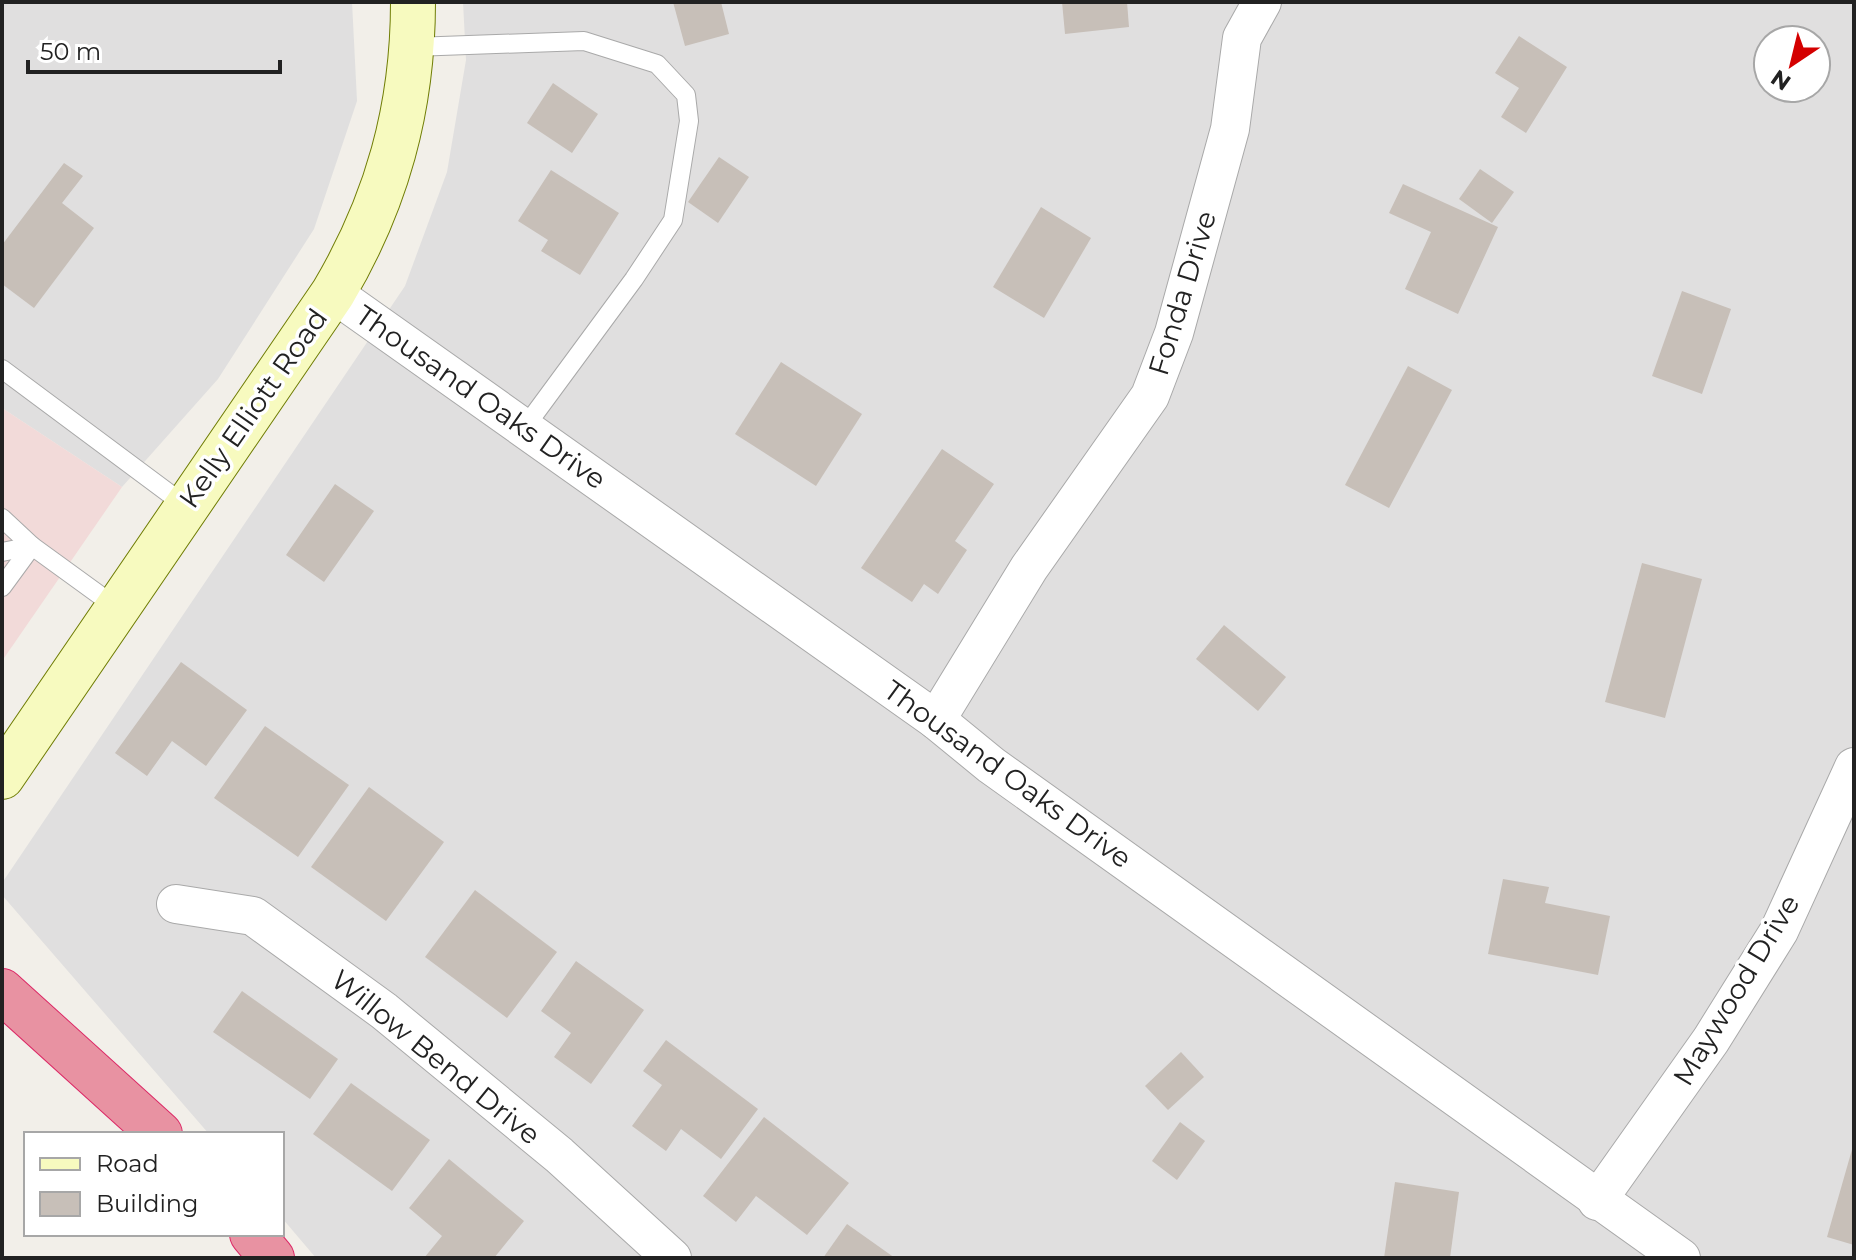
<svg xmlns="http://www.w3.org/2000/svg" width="1856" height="1260" font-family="Montserrat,sans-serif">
<rect width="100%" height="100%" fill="#f2efe9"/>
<g fill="#e0dfdf" fill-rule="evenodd">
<path d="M 2,2 L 352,2 L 357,101 L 314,229 L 218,379 L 122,487 L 2,408 Z"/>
<path d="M 463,2 L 1854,2 L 1854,1258 L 316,1258 L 282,1218 L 282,1134 L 209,1134 L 2,895 L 2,883 L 405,286 L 447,172 L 466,60 ZM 1768,40 L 1816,40 L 1816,88 L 1768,88 Z"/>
</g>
<path fill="#f2dad9" d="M 2,408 L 122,487 L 2,661 Z"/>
<g fill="#c7bfb8">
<path d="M 673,2 L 721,2 L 729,34 L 685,46 Z"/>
<path d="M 1062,2 L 1127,2 L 1129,27 L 1065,34 Z"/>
<path d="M 1519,36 L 1567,67 L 1526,133 L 1501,117 L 1519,88 L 1495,73 Z"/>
<path d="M 553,83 L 598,114 L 572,153 L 527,123 Z"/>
<path d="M 719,157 L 749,177 L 718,223 L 688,202 Z"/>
<path d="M 64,163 L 83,176 L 62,203 L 94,228 L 34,308 L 2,284 L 2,245 Z"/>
<path d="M 1480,169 L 1514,192 L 1492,223 L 1459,199 Z"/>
<path d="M 551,170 L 619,213 L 580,275 L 541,251 L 548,240 L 518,221 Z"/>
<path d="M 1403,184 L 1498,227 L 1458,314 L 1405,289 L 1431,232 L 1389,213 Z"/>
<path d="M 1041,207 L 1091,238 L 1044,318 L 993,287 Z"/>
<path d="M 1682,291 L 1731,309 L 1702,394 L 1652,376 Z"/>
<path d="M 781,362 L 862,414 L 816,486 L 735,434 Z"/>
<path d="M 1408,366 L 1452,390 L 1389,508 L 1345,485 Z"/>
<path d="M 942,449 L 994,484 L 955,541 L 967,550 L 938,594 L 924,584 L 912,602 L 861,568 Z"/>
<path d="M 335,484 L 374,511 L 324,582 L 286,555 Z"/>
<path d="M 1642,563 L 1702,579 L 1665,718 L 1605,702 Z"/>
<path d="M 1224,625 L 1286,677 L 1258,711 L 1196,659 Z"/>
<path d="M 181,662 L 247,710 L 206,766 L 172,741 L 147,776 L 115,753 Z"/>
<path d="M 265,726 L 349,785 L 298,857 L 214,798 Z"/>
<path d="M 369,787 L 444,842 L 386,921 L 311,867 Z"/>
<path d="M 1503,879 L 1549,887 L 1545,903 L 1610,916 L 1598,975 L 1488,954 Z"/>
<path d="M 475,890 L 557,952 L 507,1018 L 425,957 Z"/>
<path d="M 576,961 L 644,1010 L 591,1084 L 554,1057 L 571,1033 L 541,1011 Z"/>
<path d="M 242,991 L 338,1059 L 310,1099 L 213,1032 Z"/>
<path d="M 666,1040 L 758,1109 L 721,1159 L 681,1129 L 666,1151 L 632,1126 L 662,1085 L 643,1071 Z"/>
<path d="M 1181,1052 L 1204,1077 L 1168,1110 L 1145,1086 Z"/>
<path d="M 351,1083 L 430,1140 L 392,1191 L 313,1134 Z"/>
<path d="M 764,1117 L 849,1183 L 807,1235 L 756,1196 L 736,1222 L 703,1196 Z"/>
<path d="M 1180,1122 L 1205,1141 L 1177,1180 L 1152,1161 Z"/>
<path d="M 1853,1146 L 1854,1146 L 1854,1245 L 1827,1237 Z"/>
<path d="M 449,1159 L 524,1221 L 494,1258 L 424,1258 L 442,1236 L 409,1208 Z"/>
<path d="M 1395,1182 L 1459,1192 L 1450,1258 L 1384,1258 Z"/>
<path d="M 847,1224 L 895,1258 L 823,1258 Z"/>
</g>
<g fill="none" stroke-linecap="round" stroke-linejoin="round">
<defs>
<g id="lane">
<path d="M 413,47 L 584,41 L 657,64 L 686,95 L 689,121 L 673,220 L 634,279 L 525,427"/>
<path d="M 2,369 L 186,506"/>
<path d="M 2,518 L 32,546 L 2,587"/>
<path d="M 2,552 L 32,546 L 116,607"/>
</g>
<g id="street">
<path d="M 333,293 L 936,720 L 991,765 L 1681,1258"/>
<path d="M 936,720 L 1029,568 L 1150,396 L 1174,333 L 1230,129 L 1242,38 L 1262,2"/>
<path d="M 176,904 L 253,916 L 384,1011 L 559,1155 L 672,1258"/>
<path d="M 1597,1201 L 1711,1040 L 1779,931 L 1854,767"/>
</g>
<path id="secondary" d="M 2,777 L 333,293 C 387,202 413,108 413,2"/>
<g id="highway">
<path d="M 2,991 L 160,1134"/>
<path d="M 252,1234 L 272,1258"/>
</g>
</defs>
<use href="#lane" stroke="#a9a9a9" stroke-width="20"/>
<use href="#street" stroke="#a9a9a9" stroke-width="40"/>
<use href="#secondary" stroke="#707d05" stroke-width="46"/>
<use href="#highway" stroke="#dc2a67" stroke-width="46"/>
<use href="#lane" stroke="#fff" stroke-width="18"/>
<use href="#street" stroke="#fff" stroke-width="38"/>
<use href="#secondary" stroke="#f7fabf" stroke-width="44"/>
<use href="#highway" stroke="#e892a2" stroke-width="44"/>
</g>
<g text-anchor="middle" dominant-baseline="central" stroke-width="7" stroke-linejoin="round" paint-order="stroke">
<g font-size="28" fill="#222" stroke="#fff">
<text transform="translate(1182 293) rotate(-73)">Fonda Drive</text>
<text transform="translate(481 397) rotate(35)">Thousand Oaks Drive</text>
<text transform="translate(253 408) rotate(-55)">Kelly Elliott Road</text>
<text transform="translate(1008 774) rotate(36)">Thousand Oaks Drive</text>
<text transform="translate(1736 990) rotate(-59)">Maywood Drive</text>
<text transform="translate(436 1057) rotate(39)">Willow Bend Drive</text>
</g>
</g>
<rect width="1856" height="1260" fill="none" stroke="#222222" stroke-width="8"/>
<rect x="24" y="1132" width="260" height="104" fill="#ffffff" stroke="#a7a7a7" stroke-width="2"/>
<rect x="40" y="1158" width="40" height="12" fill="#f7fabf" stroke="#a7a7a7" stroke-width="2"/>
<text x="96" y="1172" font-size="24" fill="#222222">Road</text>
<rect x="40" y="1192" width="40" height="24" fill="#c7bfb8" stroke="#a7a7a7" stroke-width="2"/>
<text x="96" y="1212" font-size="24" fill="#222222">Building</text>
<g transform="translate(1792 64) rotate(215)"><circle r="38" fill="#ffffff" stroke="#a7a7a7" stroke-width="2"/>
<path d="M0-6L14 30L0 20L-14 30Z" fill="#d40000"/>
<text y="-12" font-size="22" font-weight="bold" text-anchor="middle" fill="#222222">N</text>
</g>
<path d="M28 60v12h252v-12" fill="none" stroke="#222222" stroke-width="4"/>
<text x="40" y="60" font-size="24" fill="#222222" stroke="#ffffff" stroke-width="6" paint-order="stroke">50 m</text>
</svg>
